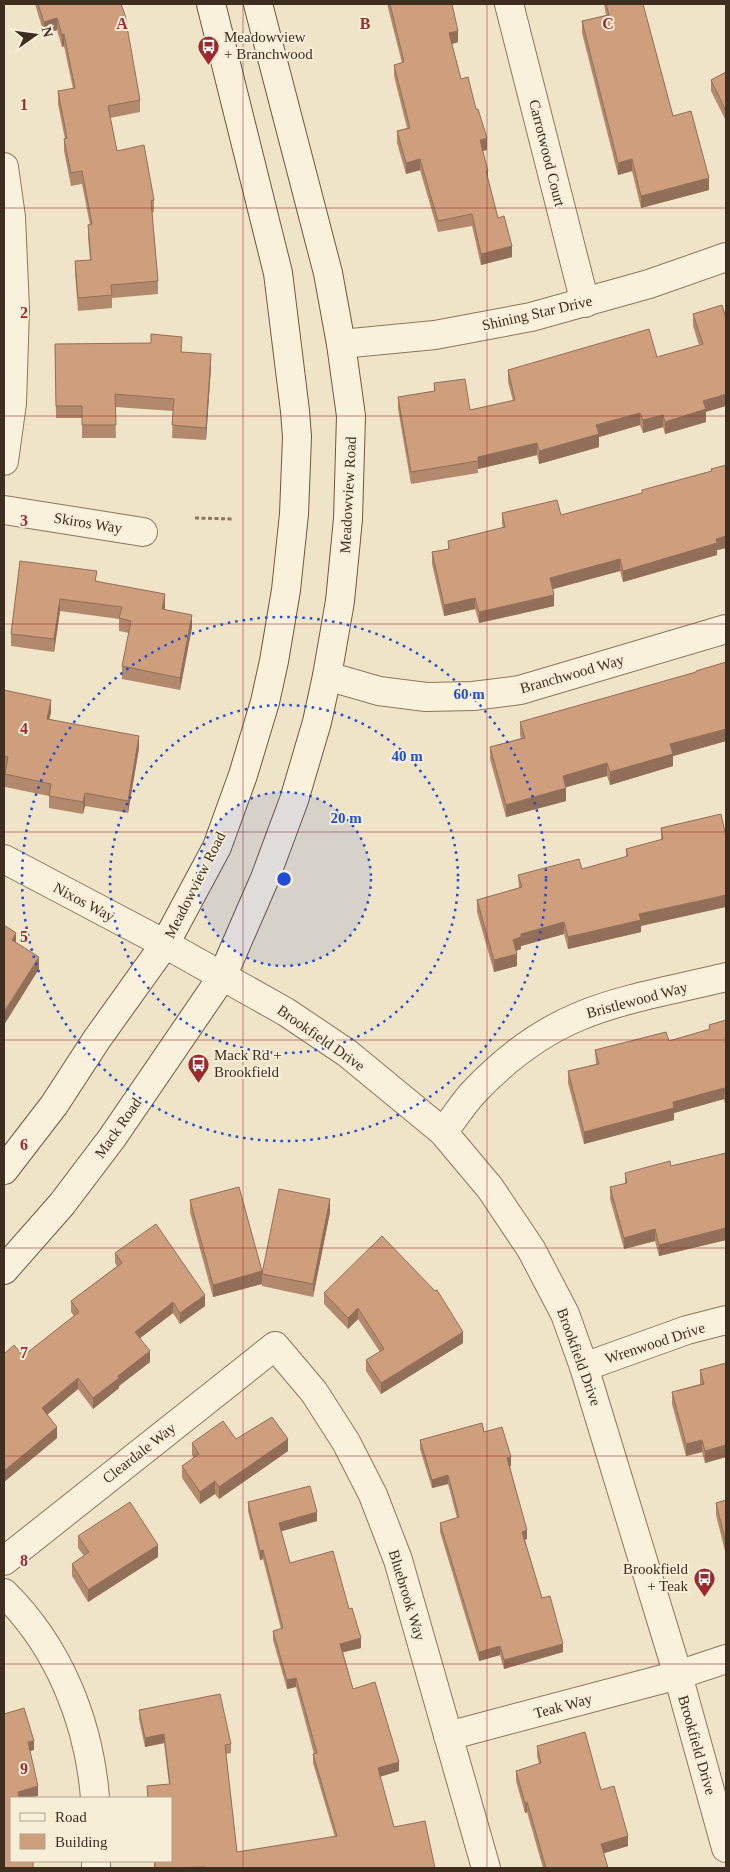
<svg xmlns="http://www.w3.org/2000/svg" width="730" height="1872" font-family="Georgia,serif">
<rect width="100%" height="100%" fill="#f0e4c8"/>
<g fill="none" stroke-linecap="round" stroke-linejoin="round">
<defs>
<g id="minor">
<path d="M 509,4 L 585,303"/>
<path d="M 4,167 L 11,217 L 15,309 L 12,403 L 4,461"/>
<path d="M 341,344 L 435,335 L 531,317 L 649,284 L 726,257"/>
<path d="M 4,510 L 143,532"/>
<path d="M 327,676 L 379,691 L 426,697 L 473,696 L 520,690 L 726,629"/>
<path d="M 4,859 L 165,944"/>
<path d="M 443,1132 C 453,1120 462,1105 473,1093 C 503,1061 539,1033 580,1016 C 626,997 678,989 726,977"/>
<path d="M 584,1367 L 687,1330 L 726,1320"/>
<path d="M 4,1561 L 275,1346 L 314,1392 L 346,1442 L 373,1495 L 398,1560 L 486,1868"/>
<path d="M 4,1593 C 59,1647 89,1722 95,1798"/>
<path d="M 448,1736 L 678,1675 L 726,1659"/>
<path d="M 96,1868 L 96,1861"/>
</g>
<path id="tertiary" d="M 165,944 L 286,1012 L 347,1053 L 443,1132 L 490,1188 L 531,1249 L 565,1314 L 584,1367 L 678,1675 L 726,1848"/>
<g id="secondary">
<path d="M 4,1170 L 54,1105 L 97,1039 L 165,944 L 217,847 L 243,775 L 265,702 L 274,661 L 286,590 L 294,514 L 297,437 L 295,411 L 278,273 L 211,4"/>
<path d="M 4,1270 L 62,1204 L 112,1138 L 222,977 L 265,878 L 294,800 L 317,722 L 327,676 L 340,601 L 348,519 L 351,416 L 341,344 L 328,273 L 258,4"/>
</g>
</defs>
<use href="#minor" stroke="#8d765c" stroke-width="30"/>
<use href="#tertiary" stroke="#8d765c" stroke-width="30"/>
<use href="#secondary" stroke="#6f573f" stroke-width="30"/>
<path stroke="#8d765c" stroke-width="3" stroke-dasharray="4 2.5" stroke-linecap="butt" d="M 195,518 L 233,519"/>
<use href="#minor" stroke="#faf1dc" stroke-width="28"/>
<use href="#tertiary" stroke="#faf1dc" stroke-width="28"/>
<use href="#secondary" stroke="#faf1dc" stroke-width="28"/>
</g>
<g fill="#b2896c">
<path d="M 35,4 L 121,4 L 140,100 L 140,112 L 110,118 L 117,151 L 154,200 L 154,212 L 152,213 L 158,281 L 158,294 L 112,298 L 112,308 L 78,311 L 75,273 L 75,261 L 90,260 L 88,237 L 88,225 L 90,225 L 82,184 L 71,186 L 64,151 L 64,139 L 65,139 L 58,104 L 58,91 L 73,89 L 64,46 L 62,47 L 57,30 L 44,34 Z"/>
<path d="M 387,4 L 452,4 L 458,42 L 452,44 L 461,79 L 487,150 L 483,151 L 488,181 L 498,218 L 512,257 L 481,265 L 472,226 L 438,232 L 420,170 L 406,174 L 397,143 L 397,131 L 407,128 L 394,76 L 394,65 L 402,63 Z"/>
<path d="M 604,4 L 643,4 L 673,116 L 709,190 L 641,208 L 632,171 L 618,175 L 582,33 L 582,21 L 606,15 Z"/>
<path d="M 726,72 L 726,121 L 711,91 L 711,80 Z"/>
<path d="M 722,305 L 706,412 L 706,422 L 665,434 L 663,427 L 643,433 L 640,425 L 599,437 L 599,447 L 539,464 L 537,455 L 478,469 L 478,473 L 411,484 L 398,409 L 398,397 L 434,391 L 434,383 L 470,410 L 513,401 L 508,382 L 508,370 L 657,357 L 699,345 L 693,326 L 693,314 Z"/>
<path d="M 55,344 L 182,352 L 211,367 L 206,440 L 172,438 L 173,411 L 115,407 L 116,438 L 82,438 L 82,418 L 56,418 Z"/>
<path d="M 726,465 L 726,548 L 717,550 L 717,555 L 623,582 L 620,571 L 552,589 L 554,606 L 479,623 L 475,609 L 444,616 L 432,564 L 432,552 L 448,549 L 448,541 L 503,528 L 502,524 L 502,513 L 561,515 L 642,493 L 642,490 L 711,471 L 711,469 Z"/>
<path d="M 20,561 L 97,581 L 165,607 L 164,609 L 192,627 L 180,690 L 122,679 L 122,666 L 129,633 L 119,631 L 119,619 L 60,611 L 54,652 L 11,646 L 11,634 Z"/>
<path d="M 726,662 L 726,741 L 673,756 L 673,766 L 610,785 L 607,776 L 566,787 L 566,801 L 506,817 L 490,759 L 490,747 L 521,738 L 520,735 L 520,722 L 696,673 L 696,671 Z"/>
<path d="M 4,690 L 51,712 L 49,719 L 139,748 L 128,813 L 85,806 L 83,814 L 49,808 L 49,796 L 5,787 L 5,774 L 6,769 L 4,769 Z"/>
<path d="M 721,814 L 641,926 L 641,932 L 568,949 L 564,934 L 521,946 L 521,949 L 516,951 L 517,966 L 494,972 L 477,912 L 477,900 L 519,888 L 518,875 L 582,869 L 626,857 L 626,849 L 661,840 L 661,828 Z"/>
<path d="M 726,1020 L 726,1109 L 724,1099 L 674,1113 L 674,1120 L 584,1144 L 568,1083 L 568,1071 L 596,1064 L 595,1050 L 669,1041 L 709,1030 L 709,1025 Z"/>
<path d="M 726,1153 L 726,1240 L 659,1256 L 655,1241 L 624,1249 L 610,1199 L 610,1187 L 625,1184 L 625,1173 L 671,1166 Z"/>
<path d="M 190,1200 L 262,1271 L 330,1212 L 313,1297 L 262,1286 L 262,1284 L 213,1297 L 190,1212 Z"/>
<path d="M 115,1253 L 205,1306 L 180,1324 L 173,1313 L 140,1338 L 150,1362 L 119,1386 L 119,1388 L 93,1409 L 78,1389 L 47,1415 L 57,1438 L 4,1482 L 23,1356 L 74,1316 L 71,1312 L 71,1301 L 117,1266 L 115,1263 Z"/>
<path d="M 324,1293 L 463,1343 L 381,1394 L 366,1371 L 366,1360 L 380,1352 L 358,1319 L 348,1329 L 324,1304 Z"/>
<path d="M 726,1363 L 726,1457 L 705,1463 L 702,1452 L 686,1456 L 672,1404 L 672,1392 L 700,1384 L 700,1370 Z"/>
<path d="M 484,1432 L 511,1466 L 510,1466 L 527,1539 L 525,1540 L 542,1598 L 563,1652 L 504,1669 L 500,1655 L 479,1661 L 440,1532 L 440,1523 L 457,1518 L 448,1484 L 432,1488 L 420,1449 L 420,1440 Z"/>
<path d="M 236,1439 L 288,1451 L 219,1499 L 215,1494 L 200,1504 L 182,1478 L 182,1466 L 194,1458 L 192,1455 L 192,1443 Z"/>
<path d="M 726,1500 L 726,1555 L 716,1515 L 716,1503 Z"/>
<path d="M 248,1502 L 317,1521 L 281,1531 L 290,1563 L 349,1609 L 361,1648 L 343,1652 L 353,1689 L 399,1771 L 380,1777 L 394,1827 L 435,1868 L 154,1868 L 154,1861 L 171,1861 L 171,1798 L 147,1798 L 147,1786 L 169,1784 L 164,1743 L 145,1747 L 139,1719 L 139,1710 L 231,1744 L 231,1753 L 226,1754 L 237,1852 L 335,1837 L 313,1763 L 313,1754 L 314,1754 L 296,1687 L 287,1689 L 273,1640 L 273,1631 L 281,1629 L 263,1559 L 260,1560 L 248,1511 Z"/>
<path d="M 78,1536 L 158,1557 L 88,1602 L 72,1576 L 72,1564 L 84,1556 L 78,1548 Z"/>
<path d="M 537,1746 L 601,1790 L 628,1846 L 604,1853 L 608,1868 L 543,1868 L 527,1812 L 525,1813 L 516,1781 L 516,1771 L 539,1764 L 537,1756 Z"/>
</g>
<g fill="#916f58">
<path d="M 57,18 L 57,30 L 44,34 L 44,22 Z"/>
<path d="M 458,31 L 458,42 L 449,45 L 449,33 Z"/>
<path d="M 64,34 L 64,46 L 62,47 L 62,35 Z"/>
<path d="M 487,138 L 487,150 L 480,151 L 480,140 Z"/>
<path d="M 420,159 L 420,170 L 406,174 L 406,163 Z"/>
<path d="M 632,159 L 632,171 L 618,175 L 618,163 Z"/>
<path d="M 486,171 L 488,171 L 488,182 Z"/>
<path d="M 709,178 L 709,190 L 641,208 L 641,196 Z"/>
<path d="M 512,246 L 512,257 L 481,265 L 481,254 Z"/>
<path d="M 211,354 L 211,367 L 206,440 L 206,428 Z"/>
<path d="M 726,394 L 726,406 L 706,412 L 706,422 L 665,434 L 665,422 L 703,401 Z"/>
<path d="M 640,413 L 640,425 L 599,437 L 599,447 L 539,464 L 539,451 L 596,425 Z"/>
<path d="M 663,415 L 663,427 L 643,433 L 643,420 Z"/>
<path d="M 537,443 L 537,455 L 478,469 L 478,457 Z"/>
<path d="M 726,536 L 726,548 L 717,550 L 717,555 L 623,582 L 623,571 L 716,539 Z"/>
<path d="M 620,559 L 620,571 L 550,590 L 550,578 Z"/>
<path d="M 165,594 L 165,607 L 162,621 L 162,609 Z"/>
<path d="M 554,595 L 554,606 L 479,623 L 479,612 Z"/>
<path d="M 475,598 L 475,609 L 444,616 L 444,605 Z"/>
<path d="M 60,599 L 60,611 L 54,652 L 54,639 Z"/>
<path d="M 192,615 L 192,627 L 180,690 L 180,678 Z"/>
<path d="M 51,700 L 51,712 L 47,731 L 47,719 Z"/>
<path d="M 726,729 L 726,741 L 673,756 L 673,766 L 610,785 L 610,772 L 670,744 Z"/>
<path d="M 139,736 L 139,748 L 128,813 L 128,801 Z"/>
<path d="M 607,763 L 607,776 L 563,788 L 563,776 Z"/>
<path d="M 566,788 L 566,801 L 506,817 L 506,805 Z"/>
<path d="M 85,793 L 85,806 L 83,814 L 83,802 Z"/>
<path d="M 726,895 L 726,907 L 641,926 L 641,932 L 568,949 L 568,937 L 639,914 Z"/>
<path d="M 564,922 L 564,934 L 521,946 L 521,949 L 513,952 L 513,940 L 521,934 Z"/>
<path d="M 16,933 L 16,945 L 12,940 Z"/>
<path d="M 517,954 L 517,966 L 494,972 L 494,960 Z"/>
<path d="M 39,957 L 39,969 L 4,1025 L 4,1012 Z"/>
<path d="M 724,1088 L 724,1099 L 674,1113 L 674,1120 L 584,1144 L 584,1132 L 673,1102 Z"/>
<path d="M 330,1199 L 330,1212 L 313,1297 L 313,1284 Z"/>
<path d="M 726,1228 L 726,1240 L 659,1256 L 659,1245 Z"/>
<path d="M 655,1229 L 655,1241 L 624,1249 L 624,1238 Z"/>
<path d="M 262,1271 L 262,1284 L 213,1297 L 213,1285 Z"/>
<path d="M 205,1295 L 205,1306 L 180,1324 L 180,1313 Z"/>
<path d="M 173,1302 L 173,1313 L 135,1342 L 135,1332 Z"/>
<path d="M 358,1308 L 358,1319 L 348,1329 L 348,1318 Z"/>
<path d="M 463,1332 L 463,1343 L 381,1394 L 381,1383 Z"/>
<path d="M 150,1351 L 150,1362 L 119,1386 L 119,1388 L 93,1409 L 93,1398 L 118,1376 Z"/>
<path d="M 78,1378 L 78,1389 L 42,1419 L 42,1408 Z"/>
<path d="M 57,1427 L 57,1438 L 4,1482 L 4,1471 Z"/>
<path d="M 288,1439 L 288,1451 L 219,1499 L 219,1487 Z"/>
<path d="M 702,1440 L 702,1452 L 686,1456 L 686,1444 Z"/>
<path d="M 726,1445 L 726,1457 L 705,1463 L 705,1451 Z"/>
<path d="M 511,1457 L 511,1466 L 507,1467 L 507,1458 Z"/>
<path d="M 448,1475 L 448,1484 L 432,1488 L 432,1480 Z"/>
<path d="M 215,1481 L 215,1494 L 200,1504 L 200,1492 Z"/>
<path d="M 317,1512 L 317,1521 L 279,1532 L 279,1523 Z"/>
<path d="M 527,1530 L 527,1539 L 522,1540 L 522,1532 Z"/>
<path d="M 158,1545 L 158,1557 L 88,1602 L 88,1590 Z"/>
<path d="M 263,1550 L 263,1559 L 260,1560 L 260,1551 Z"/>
<path d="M 361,1638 L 361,1648 L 340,1653 L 340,1644 Z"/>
<path d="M 563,1644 L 563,1652 L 504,1669 L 504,1660 Z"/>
<path d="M 500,1646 L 500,1655 L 479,1661 L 479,1652 Z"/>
<path d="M 296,1678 L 296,1687 L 287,1689 L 287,1680 Z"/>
<path d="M 164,1734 L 164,1743 L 145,1747 L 145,1738 Z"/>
<path d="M 34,1741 L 34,1750 L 28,1752 L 28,1742 Z"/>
<path d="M 399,1762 L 399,1771 L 378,1777 L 378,1768 Z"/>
<path d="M 38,1786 L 38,1796 L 30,1798 L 18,1798 L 18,1792 Z"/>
<path d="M 527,1802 L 527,1812 L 525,1813 L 525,1803 Z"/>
<path d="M 628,1836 L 628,1846 L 601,1854 L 601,1844 Z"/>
</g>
<g fill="#cf9f7d" stroke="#916f58">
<path d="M 38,4 L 121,4 L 125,15 L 140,100 L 108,106 L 117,151 L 144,145 L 154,200 L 151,201 L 158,281 L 111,285 L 112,295 L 78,298 L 75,261 L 91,260 L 88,225 L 92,224 L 82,171 L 71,173 L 64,139 L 67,138 L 58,91 L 75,88 L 64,34 L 62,35 L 57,18 L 44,22 Z"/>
<path d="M 390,4 L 452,4 L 458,31 L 449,33 L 461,79 L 468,77 L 476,109 L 478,109 L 487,138 L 480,140 L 488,171 L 486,171 L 498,218 L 504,216 L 512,246 L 481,254 L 472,214 L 438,221 L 420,159 L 406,163 L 397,131 L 410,128 L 394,65 L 404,62 Z"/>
<path d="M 606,4 L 643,4 L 673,116 L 691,111 L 709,178 L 641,196 L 632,159 L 618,163 L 582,21 L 609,15 Z"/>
<path d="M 726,72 L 726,111 L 711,80 Z"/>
<path d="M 722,305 L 726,318 L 726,394 L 703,401 L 706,409 L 665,422 L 663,415 L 643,420 L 640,413 L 596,425 L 599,434 L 539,451 L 537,443 L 478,457 L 478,461 L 411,472 L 398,397 L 435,391 L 434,383 L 465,379 L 470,410 L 515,400 L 508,370 L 649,329 L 657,357 L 703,344 L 693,314 Z"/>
<path d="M 151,334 L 182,337 L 181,352 L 211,354 L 206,428 L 172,425 L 174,399 L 115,394 L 116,425 L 82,425 L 82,406 L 56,406 L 55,344 L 151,343 Z"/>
<path d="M 726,465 L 726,536 L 716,539 L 717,543 L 623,571 L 620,559 L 550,578 L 554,595 L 479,612 L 475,598 L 444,605 L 432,552 L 449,549 L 448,541 L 505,527 L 502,513 L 557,500 L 561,515 L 642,493 L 642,490 L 712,471 L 711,469 Z"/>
<path d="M 20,561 L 97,571 L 95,581 L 165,594 L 162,609 L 192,615 L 180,678 L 122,666 L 131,621 L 119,618 L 122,607 L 60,599 L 54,639 L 11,634 Z"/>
<path d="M 726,662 L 726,729 L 670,744 L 673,754 L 610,772 L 607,763 L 563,776 L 566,788 L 506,805 L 490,747 L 525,738 L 520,722 L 696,672 L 696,671 Z"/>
<path d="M 4,690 L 51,700 L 47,719 L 139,736 L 128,801 L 85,793 L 83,802 L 49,796 L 51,784 L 5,774 L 8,757 L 4,756 Z"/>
<path d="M 721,814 L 725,832 L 726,832 L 726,895 L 639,914 L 641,920 L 568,937 L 564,922 L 521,934 L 521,937 L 513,940 L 517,954 L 494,960 L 477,900 L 522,887 L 518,875 L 579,859 L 582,869 L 628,856 L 626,849 L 663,839 L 661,828 Z"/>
<path d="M 4,925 L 16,933 L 12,940 L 39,957 L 4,1012 Z"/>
<path d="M 726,1020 L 726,1097 L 724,1088 L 673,1102 L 674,1108 L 584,1132 L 568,1071 L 599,1064 L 595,1050 L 666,1032 L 669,1041 L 710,1029 L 709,1025 Z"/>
<path d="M 726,1153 L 726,1228 L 659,1245 L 655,1229 L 624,1238 L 610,1187 L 627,1183 L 625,1173 L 670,1161 L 671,1166 Z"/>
<path d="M 239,1187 L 262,1271 L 213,1285 L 190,1200 Z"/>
<path d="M 279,1189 L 330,1199 L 313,1284 L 262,1274 Z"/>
<path d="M 156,1224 L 205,1295 L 180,1313 L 173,1302 L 135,1332 L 150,1351 L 118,1376 L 119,1378 L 93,1398 L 78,1378 L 42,1408 L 57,1427 L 4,1471 L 4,1354 L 14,1345 L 23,1356 L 79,1312 L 71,1301 L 122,1263 L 115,1253 Z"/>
<path d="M 382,1236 L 435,1291 L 437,1290 L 463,1332 L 381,1383 L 366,1360 L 384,1349 L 358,1308 L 348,1318 L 324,1293 Z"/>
<path d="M 726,1363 L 726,1445 L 705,1451 L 702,1440 L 686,1444 L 672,1392 L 704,1384 L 700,1370 Z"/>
<path d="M 272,1417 L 288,1439 L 219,1487 L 215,1481 L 200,1492 L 182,1466 L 199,1454 L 192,1443 L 223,1421 L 236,1439 Z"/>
<path d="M 482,1423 L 484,1432 L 502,1427 L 511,1457 L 507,1458 L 527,1530 L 522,1532 L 542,1598 L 550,1596 L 563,1644 L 504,1660 L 500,1646 L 479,1652 L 440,1523 L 459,1517 L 448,1475 L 432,1480 L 420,1440 Z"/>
<path d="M 310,1486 L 317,1512 L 279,1523 L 290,1563 L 333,1551 L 349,1609 L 352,1608 L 361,1638 L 340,1644 L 353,1689 L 375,1682 L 399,1762 L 378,1768 L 394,1827 L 425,1821 L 435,1868 L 205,1868 L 205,1867 L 155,1868 L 155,1861 L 171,1861 L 171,1798 L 148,1798 L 147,1786 L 170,1784 L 164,1734 L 145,1738 L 139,1710 L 220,1694 L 231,1744 L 225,1745 L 237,1852 L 337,1836 L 313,1754 L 317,1753 L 296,1678 L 287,1680 L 273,1631 L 283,1628 L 263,1550 L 260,1551 L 248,1502 Z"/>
<path d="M 726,1500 L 726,1543 L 716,1503 Z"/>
<path d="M 130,1502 L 158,1545 L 88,1590 L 72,1564 L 89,1552 L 78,1536 Z"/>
<path d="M 24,1708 L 34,1741 L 28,1742 L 38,1786 L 18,1792 L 19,1798 L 11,1798 L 11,1861 L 33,1861 L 33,1868 L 4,1868 L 4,1714 Z"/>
<path d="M 585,1732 L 601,1790 L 614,1786 L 628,1836 L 601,1844 L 608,1868 L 546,1868 L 527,1802 L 525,1803 L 516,1771 L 541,1763 L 537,1746 Z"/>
</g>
<path fill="none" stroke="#9e2a2b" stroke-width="1" stroke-opacity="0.55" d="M 243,4 L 243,1868M 487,4 L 487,1868M 4,208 L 726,208M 4,416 L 726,416M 4,624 L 726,624M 4,832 L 726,832M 4,1040 L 726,1040M 4,1248 L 726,1248M 4,1456 L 726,1456M 4,1664 L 726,1664"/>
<circle cx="284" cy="879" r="87" fill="#1d4ed8" fill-opacity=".12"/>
<g fill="none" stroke="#1d4ed8" stroke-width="2.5" stroke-dasharray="2.5 5">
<circle cx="284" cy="879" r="87"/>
<circle cx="284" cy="879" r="174"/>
<circle cx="284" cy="879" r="262"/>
</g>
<defs>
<symbol id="bus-pin" viewBox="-11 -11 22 30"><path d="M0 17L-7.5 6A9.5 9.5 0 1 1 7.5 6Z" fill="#9e2a2b" stroke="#f7eed8"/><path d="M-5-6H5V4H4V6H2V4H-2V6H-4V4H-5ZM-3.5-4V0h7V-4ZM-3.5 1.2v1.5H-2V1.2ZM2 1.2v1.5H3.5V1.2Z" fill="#fff"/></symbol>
</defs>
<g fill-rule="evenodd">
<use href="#bus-pin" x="196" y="34" width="25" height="34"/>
<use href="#bus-pin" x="186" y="1052" width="25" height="34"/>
<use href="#bus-pin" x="692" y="1566" width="25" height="34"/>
</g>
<g text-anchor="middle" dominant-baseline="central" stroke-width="4" stroke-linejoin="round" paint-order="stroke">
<g font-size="15" fill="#3d2e20" stroke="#f7eed8" text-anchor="start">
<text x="224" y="37">Meadowview<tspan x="224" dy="17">+ Branchwood</tspan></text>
<text x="214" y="1055">Mack Rd +<tspan x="214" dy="17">Brookfield</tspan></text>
<text x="688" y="1569" text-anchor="end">Brookfield<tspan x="688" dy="17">+ Teak</tspan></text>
</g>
<g font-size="15" fill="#3d2e20" stroke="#f7eed8">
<text transform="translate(547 153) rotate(76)">Carrotwood Court</text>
<text transform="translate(537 313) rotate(-13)">Shining Star Drive</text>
<text transform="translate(348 495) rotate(-87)">Meadowview Road</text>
<text transform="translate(88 523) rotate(9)">Skiros Way</text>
<text transform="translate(572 674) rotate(-16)">Branchwood Way</text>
<text transform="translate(195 885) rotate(-63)">Meadowview Road</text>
<text transform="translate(84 902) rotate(28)">Nixos Way</text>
<text transform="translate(637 1000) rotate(-15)">Bristlewood Way</text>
<text transform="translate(321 1038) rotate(35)">Brookfield Drive</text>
<text transform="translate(118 1128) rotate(-55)">Mack Road</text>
<text transform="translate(655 1343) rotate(-18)">Wrenwood Drive</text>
<text transform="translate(579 1357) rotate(70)">Brookfield Drive</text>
<text transform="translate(139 1453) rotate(-38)">Cleardale Way</text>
<text transform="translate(407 1595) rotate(73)">Bluebrook Way</text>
<text transform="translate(563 1706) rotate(-15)">Teak Way</text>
<text transform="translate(697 1745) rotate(74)">Brookfield Drive</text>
</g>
</g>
<g font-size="16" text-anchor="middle" font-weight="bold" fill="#9e2a2b" stroke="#f7eed8" stroke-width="4" stroke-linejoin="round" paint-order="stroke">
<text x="122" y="29">A</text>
<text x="365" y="29">B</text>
<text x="608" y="29">C</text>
<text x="24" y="110">1</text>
<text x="24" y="318">2</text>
<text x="24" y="526">3</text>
<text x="24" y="734">4</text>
<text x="24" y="942">5</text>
<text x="24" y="1150">6</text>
<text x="24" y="1358">7</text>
<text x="24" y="1566">8</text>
<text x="24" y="1774">9</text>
</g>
<circle cx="284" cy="879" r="8" fill="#1d4ed8" stroke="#f7eed8" stroke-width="2.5"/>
<g font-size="15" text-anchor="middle" font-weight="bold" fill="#1d4ed8" stroke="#f7eed8" stroke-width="4" stroke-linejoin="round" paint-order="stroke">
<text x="469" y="699">60 m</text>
<text x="407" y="761">40 m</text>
<text x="346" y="823">20 m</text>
</g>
<rect width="730" height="1872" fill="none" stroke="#3d2e20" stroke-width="10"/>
<rect x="10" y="1797" width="162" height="65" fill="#f7eed8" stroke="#ada18e"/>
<rect x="20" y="1813" width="25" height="8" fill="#faf1dc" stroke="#ada18e"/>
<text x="55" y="1822" font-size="15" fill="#3d2e20">Road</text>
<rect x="20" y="1834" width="25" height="15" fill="#cf9f7d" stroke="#ada18e"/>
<text x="55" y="1847" font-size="15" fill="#3d2e20">Building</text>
<g transform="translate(35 35) rotate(76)" stroke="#f7eed8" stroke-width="4" paint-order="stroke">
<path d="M0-4L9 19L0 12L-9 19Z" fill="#3d2e20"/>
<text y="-8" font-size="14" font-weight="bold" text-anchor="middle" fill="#3d2e20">N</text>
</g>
</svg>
